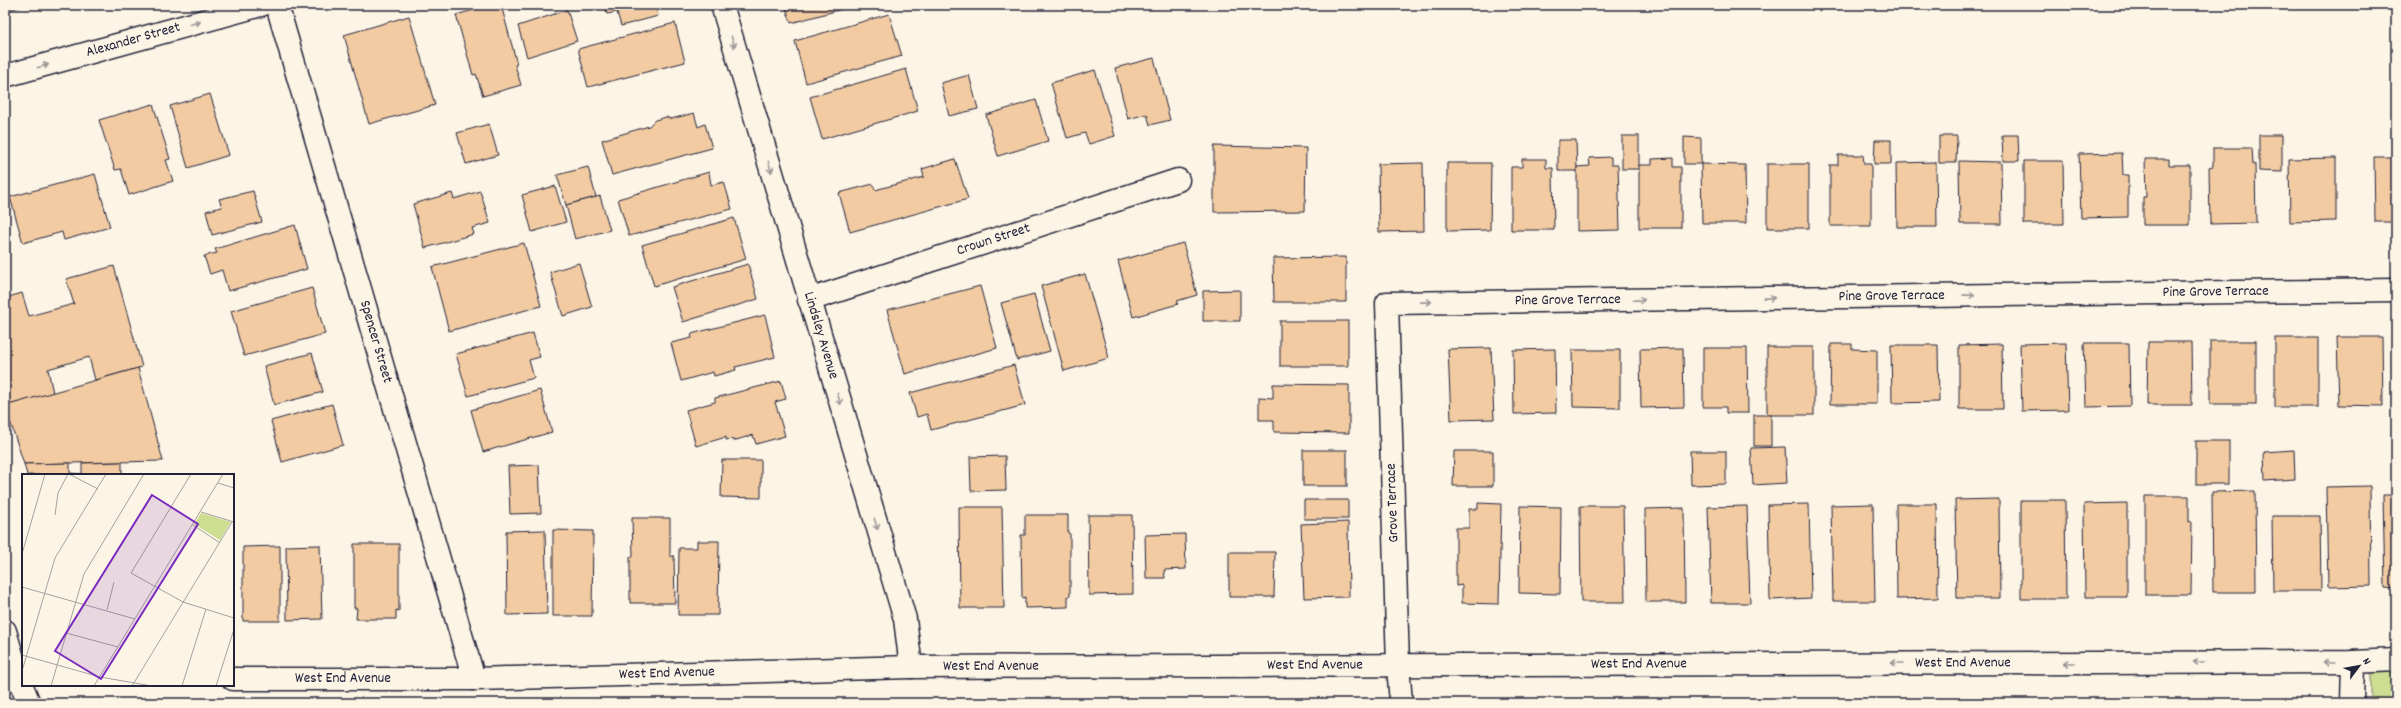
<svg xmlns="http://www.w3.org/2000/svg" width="2401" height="708" font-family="Dekko,sans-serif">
<rect width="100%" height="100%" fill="#fcf5e5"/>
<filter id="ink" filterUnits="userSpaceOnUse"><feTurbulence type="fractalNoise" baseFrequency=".025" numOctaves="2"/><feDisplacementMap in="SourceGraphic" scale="8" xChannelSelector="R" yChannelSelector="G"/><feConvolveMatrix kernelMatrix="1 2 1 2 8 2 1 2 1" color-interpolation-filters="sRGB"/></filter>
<g filter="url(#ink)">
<rect fill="#cddd91" stroke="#788066" x="2371" y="664" width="25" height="39"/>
<g fill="#f2cba2" stroke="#22223b">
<path d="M 5,5 L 27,5 L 5,11 Z"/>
<path d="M 491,5 L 501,5 L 517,64 L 515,65 L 521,85 L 483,96 L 476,74 L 473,75 L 456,15 Z"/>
<path d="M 604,5 L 662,5 L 662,6 L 656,7 L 658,16 L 621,26 L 617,12 L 607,14 Z"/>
<path d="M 785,5 L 857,5 L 791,23 Z"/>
<path d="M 567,10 L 577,41 L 527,57 L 518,26 Z"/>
<path d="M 889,14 L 902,56 L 806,83 L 795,41 Z"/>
<path d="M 409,16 L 435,105 L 369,124 L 344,35 Z"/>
<path d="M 675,23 L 685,62 L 588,87 L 578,49 Z"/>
<path d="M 1154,58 L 1170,120 L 1150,125 L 1147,114 L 1128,119 L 1115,68 Z"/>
<path d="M 906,69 L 918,111 L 822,139 L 810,97 Z"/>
<path d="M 1095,70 L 1115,136 L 1089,144 L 1085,133 L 1067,138 L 1051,83 Z"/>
<path d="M 969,75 L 978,109 L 949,116 L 941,83 Z"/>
<path d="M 210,94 L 229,155 L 188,168 L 170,106 Z"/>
<path d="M 1036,100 L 1048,141 L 998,156 L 986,115 Z"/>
<path d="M 153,104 L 170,159 L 166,160 L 173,181 L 129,195 L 121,169 L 115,170 L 99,120 Z"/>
<path d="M 694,113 L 698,127 L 705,124 L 712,148 L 612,175 L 602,140 L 649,126 L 655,120 L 666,117 L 671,119 Z"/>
<path d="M 489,124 L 498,155 L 466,164 L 457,133 Z"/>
<path d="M 2002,135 L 2018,135 L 2019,161 L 2003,161 Z"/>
<path d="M 2259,135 L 2282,135 L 2282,172 L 2259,171 Z"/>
<rect x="1622" y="136" width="17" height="33"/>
<path d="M 1939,136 L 1957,136 L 1956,163 L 1939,163 Z"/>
<path d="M 1684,137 L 1701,138 L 1701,164 L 1684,164 Z"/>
<path d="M 1558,140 L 1576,140 L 1577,171 L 1558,171 Z"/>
<path d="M 1875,140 L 1891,140 L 1891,164 L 1874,164 Z"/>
<path d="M 1214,146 L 1306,148 L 1305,211 L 1214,212 Z"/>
<path d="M 2213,148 L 2252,148 L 2253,164 L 2255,164 L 2256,223 L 2210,224 L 2209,167 L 2213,166 Z"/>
<path d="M 2122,153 L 2123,175 L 2128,175 L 2128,217 L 2081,218 L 2079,154 Z"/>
<path d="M 1838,155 L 1863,155 L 1864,164 L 1871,164 L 1871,226 L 1830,226 L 1830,165 L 1838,165 Z"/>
<path d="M 1611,157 L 1611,165 L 1618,165 L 1620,230 L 1577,231 L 1577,167 L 1590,166 L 1589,158 Z"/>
<path d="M 2374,157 L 2396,157 L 2396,222 L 2375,222 Z"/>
<path d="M 1673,158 L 1673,167 L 1681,167 L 1681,228 L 1639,228 L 1639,165 L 1652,165 L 1652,159 Z"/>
<path d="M 2336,158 L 2336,221 L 2290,222 L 2289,159 Z"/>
<path d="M 955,159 L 968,199 L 850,232 L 839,193 L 873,184 L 875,190 L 924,177 L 922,169 Z"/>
<path d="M 1522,159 L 1546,159 L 1546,168 L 1553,168 L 1554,230 L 1511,230 L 1511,167 L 1522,167 Z"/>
<path d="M 2145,159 L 2169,159 L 2169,165 L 2190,165 L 2190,225 L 2143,225 L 2143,197 L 2146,197 Z"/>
<path d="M 1959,161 L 2001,162 L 2002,224 L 1960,224 Z"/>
<path d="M 2024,161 L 2063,161 L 2064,224 L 2024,224 Z"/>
<path d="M 1936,162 L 1937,227 L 1897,227 L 1896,163 Z"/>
<path d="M 1423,163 L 1424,231 L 1379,232 L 1378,164 Z"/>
<path d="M 1447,163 L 1491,163 L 1490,230 L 1447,231 Z"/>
<path d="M 1701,164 L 1745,165 L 1746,223 L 1702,223 Z"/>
<rect x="1767" y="164" width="42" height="64"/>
<path d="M 588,167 L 596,197 L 566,205 L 557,175 Z"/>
<path d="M 709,172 L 711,185 L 724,182 L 732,209 L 629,236 L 618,199 Z"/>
<path d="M 95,174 L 110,227 L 64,240 L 62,232 L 23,243 L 10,197 Z"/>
<path d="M 555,186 L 566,222 L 532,232 L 522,195 Z"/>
<path d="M 253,191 L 262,222 L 212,235 L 206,211 L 222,207 L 219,199 Z"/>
<path d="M 480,191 L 490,223 L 472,228 L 474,234 L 425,248 L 413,204 L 452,193 L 454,199 Z"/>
<path d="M 600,196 L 610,230 L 575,239 L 566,205 Z"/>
<path d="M 734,218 L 746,259 L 654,286 L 642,245 Z"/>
<path d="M 295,225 L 307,269 L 228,291 L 222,270 L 210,274 L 204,256 L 217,253 L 215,249 Z"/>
<path d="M 524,243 L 541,306 L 449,331 L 432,267 Z"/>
<path d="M 1183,243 L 1197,295 L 1177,301 L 1178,304 L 1133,317 L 1118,261 Z"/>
<path d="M 1346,257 L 1346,302 L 1274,302 L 1273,258 Z"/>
<path d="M 579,263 L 592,307 L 563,316 L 550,272 Z"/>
<path d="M 748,264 L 758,299 L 683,322 L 672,287 Z"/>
<path d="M 114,266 L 142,367 L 95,380 L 89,357 L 48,369 L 53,393 L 5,406 L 5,298 L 22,293 L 29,316 L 74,304 L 66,279 Z"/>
<path d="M 1085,274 L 1109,358 L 1064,371 L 1041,286 Z"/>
<path d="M 980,286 L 997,348 L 905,374 L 887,310 Z"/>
<path d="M 312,288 L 325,334 L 244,356 L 231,311 Z"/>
<path d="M 1240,290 L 1240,321 L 1203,321 L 1203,291 Z"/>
<path d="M 1034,294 L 1050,351 L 1017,360 L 1001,303 Z"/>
<path d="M 765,315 L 775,357 L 735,367 L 736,370 L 714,376 L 713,372 L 681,381 L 671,343 L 692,338 L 691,334 Z"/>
<rect x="1280" y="321" width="68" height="45"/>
<path d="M 533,333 L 540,357 L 529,360 L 534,378 L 468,396 L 456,354 Z"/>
<path d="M 2337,337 L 2382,337 L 2383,406 L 2339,405 Z"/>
<rect x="2275" y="338" width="43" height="69"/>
<rect x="2210" y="341" width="46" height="63"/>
<path d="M 2148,342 L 2191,342 L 2192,405 L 2147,405 Z"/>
<path d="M 2066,343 L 2068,410 L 2022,411 L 2020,344 Z"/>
<path d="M 2084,343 L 2129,343 L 2130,406 L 2086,407 Z"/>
<path d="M 1831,344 L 1852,344 L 1852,349 L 1877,350 L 1877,404 L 1830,404 Z"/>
<path d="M 2002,344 L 2003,409 L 1959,409 L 1959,345 Z"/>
<path d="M 1891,345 L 1938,345 L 1939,402 L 1892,403 Z"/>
<rect x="1767" y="347" width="47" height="68"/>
<path d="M 1491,348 L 1494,419 L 1451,420 L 1448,349 Z"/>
<path d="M 1683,348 L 1684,407 L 1641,408 L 1640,349 Z"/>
<path d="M 1703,348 L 1747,348 L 1748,413 L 1726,413 L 1726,407 L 1703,407 Z"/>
<path d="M 1555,349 L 1556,413 L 1514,414 L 1513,350 Z"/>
<path d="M 1572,350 L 1620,350 L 1620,408 L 1573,407 Z"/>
<path d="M 312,353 L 323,392 L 274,405 L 264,366 Z"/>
<path d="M 1014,365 L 1025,405 L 931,430 L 927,414 L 917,417 L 910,393 Z"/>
<path d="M 138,368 L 163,461 L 24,464 L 5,406 Z"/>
<path d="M 781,381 L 786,399 L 775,402 L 785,436 L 756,444 L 753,435 L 733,441 L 732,439 L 726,440 L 726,437 L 696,446 L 686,410 L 715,402 L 715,398 Z"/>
<path d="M 1273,384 L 1349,385 L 1349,433 L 1274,432 L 1274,420 L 1259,420 L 1259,397 L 1273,398 Z"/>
<path d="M 540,390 L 552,432 L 483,452 L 471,410 Z"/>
<path d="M 332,404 L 343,445 L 282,462 L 271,421 Z"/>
<rect x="1754" y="415" width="17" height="31"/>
<rect x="2196" y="441" width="33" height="43"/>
<path d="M 1785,447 L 1787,483 L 1753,485 L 1751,448 Z"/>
<rect x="1303" y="450" width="44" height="36"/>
<path d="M 2294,450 L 2295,479 L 2265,481 L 2264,452 Z"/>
<path d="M 1454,451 L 1493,451 L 1493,486 L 1453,486 Z"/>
<path d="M 1690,451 L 1726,451 L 1726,484 L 1691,485 Z"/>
<path d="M 1005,456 L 1006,490 L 971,491 L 970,457 Z"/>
<path d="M 722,460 L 761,460 L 761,498 L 721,497 Z"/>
<path d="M 122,462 L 122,475 L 27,475 L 24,464 L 70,463 L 70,473 L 82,474 L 82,463 Z"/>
<path d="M 539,465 L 541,513 L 510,514 L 508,466 Z"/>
<path d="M 2370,486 L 2371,586 L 2328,587 L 2326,487 Z"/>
<path d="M 2255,491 L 2256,592 L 2213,592 L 2212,492 Z"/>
<path d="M 2383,495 L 2396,495 L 2396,589 L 2385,588 Z"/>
<path d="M 2145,496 L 2189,496 L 2189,522 L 2192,521 L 2191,595 L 2145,595 Z"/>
<path d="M 1999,499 L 2000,598 L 1957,598 L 1955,500 Z"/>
<rect x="1304" y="500" width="44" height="19"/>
<path d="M 2021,500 L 2065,500 L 2066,599 L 2021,599 Z"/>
<path d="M 1478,503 L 1501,504 L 1499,604 L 1462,603 L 1462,585 L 1456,586 L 1456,528 L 1469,528 L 1469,509 L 1478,509 Z"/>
<path d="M 2127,503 L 2127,597 L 2085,597 L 2084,504 Z"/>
<path d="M 1809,504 L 1811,598 L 1770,600 L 1768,505 Z"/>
<path d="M 1873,504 L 1875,601 L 1833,601 L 1831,505 Z"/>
<path d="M 1896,504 L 1937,504 L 1938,598 L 1897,599 Z"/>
<path d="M 1520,506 L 1561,507 L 1560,594 L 1519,593 Z"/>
<path d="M 1580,506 L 1623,506 L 1625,602 L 1581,602 Z"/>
<path d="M 1747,506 L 1750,603 L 1711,603 L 1708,507 Z"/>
<path d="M 959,507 L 1002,507 L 1004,608 L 960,608 Z"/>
<path d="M 1684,508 L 1685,602 L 1646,602 L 1645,509 Z"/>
<path d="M 1025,515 L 1068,515 L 1068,533 L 1070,534 L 1070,596 L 1068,596 L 1068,607 L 1025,608 L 1025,597 L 1022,598 L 1021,535 L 1025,535 Z"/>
<path d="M 1088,515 L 1132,515 L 1133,594 L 1089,595 Z"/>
<path d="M 2272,516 L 2320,516 L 2321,591 L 2273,591 Z"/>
<path d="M 632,518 L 670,518 L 670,556 L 674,556 L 675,603 L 630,603 L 630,557 L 633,557 Z"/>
<path d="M 1348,522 L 1349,597 L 1304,598 L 1301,524 Z"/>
<path d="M 545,530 L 547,614 L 507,615 L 506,531 Z"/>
<path d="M 553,530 L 593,531 L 592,616 L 553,616 Z"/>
<path d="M 1185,534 L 1186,569 L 1164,570 L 1165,578 L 1146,578 L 1145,535 Z"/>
<path d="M 697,541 L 719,541 L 718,615 L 678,615 L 679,548 L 697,548 Z"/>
<path d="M 354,544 L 399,544 L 399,611 L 396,610 L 396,619 L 356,619 L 357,608 L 354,608 Z"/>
<path d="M 320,545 L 322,619 L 287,620 L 286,546 Z"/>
<path d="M 280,546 L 280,621 L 243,621 L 243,547 Z"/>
<path d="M 1229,552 L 1275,552 L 1274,597 L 1229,597 Z"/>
</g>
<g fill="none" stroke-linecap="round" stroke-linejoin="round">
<defs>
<g id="street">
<path id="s1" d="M 277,5 L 474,679"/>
<path id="s2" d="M 722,5 L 905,619 L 911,667"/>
<path id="s3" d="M 5,76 L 261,5"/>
<path id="s4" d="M 809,300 L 1178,180"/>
<path d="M 5,679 L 23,679"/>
<path id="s5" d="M 233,679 L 474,679 L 911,667 L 2353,662 L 2396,660"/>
<path id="s6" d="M 1401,703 L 1398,665 L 1387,303 L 2396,290"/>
<path d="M 2352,703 L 2353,662"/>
</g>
<path id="secondary" d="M 5,631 L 19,679 L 29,703"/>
</defs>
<use href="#street" stroke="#22223b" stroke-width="25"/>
<use href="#secondary" stroke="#22223b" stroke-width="25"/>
<use href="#street" stroke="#fcf5e5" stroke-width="22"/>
<use href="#secondary" stroke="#fcf5e5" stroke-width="22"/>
</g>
<defs><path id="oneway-shaft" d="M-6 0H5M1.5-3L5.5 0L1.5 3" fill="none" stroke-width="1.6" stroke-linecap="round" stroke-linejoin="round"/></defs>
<g stroke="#9a9698">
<use href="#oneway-shaft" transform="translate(195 23) rotate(-16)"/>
<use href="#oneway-shaft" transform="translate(733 42) rotate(74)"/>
<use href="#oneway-shaft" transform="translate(43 66) rotate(-16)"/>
<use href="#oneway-shaft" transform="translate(770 167) rotate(74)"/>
<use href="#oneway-shaft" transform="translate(1969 295) rotate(-1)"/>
<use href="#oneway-shaft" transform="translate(1769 298) rotate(-1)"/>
<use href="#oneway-shaft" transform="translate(1639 300) rotate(-1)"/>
<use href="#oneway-shaft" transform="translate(1426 302) rotate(-1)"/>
<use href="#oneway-shaft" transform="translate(839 399) rotate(73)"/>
<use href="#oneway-shaft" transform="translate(876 524) rotate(73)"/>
<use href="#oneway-shaft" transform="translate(2199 662) rotate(180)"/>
<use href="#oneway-shaft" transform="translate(2329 662) rotate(180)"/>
<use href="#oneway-shaft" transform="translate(1897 663) rotate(180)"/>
<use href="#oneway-shaft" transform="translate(2069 663) rotate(180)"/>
</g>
</g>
<g text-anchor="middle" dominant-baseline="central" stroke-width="3.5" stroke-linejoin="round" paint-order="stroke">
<g font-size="15" fill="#22223b" stroke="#fcf5e5">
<text stroke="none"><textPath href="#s3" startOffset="133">Alexander Street</textPath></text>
<text stroke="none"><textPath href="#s4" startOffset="194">Crown Street</textPath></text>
<text stroke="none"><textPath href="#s6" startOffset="1229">Pine Grove Terrace</textPath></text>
<text stroke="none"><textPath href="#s6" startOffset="905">Pine Grove Terrace</textPath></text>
<text stroke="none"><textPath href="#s6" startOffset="581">Pine Grove Terrace</textPath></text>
<text stroke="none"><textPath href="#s2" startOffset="345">Lindsley Avenue</textPath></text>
<text stroke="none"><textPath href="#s1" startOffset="351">Spencer Street</textPath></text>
<text transform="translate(1393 503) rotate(-92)">Grove Terrace</text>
<text stroke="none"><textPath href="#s5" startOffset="1730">West End Avenue</textPath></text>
<text stroke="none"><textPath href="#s5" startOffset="1406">West End Avenue</textPath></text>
<text stroke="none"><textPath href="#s5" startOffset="1082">West End Avenue</textPath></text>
<text stroke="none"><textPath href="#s5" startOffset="758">West End Avenue</textPath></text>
<text stroke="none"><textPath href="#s5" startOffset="434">West End Avenue</textPath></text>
<text stroke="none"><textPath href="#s5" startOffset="110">West End Avenue</textPath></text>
</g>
</g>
<g transform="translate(22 474)">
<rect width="212" height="212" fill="#fcf5e5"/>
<path d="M 179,39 L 209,48 L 198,66 L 172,50 Z" fill="#cddd91"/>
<path fill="none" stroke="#a5a1a1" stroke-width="1" d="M 47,0 L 76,15M 169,0 L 109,99 L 161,128 L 212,144M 196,9 L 212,14M 179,38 L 212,48M 33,41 L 36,19 L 46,0M 171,51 L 198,69M 0,80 L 23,0M 0,113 L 113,145M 85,136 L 92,108M 44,159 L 96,173M 0,181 L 78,203 L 130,212M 0,197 L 33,84 L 84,0M 29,212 L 62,100 L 122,0M 72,212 L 201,0M 110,212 L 210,48M 160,212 L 184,135M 194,212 L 212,155"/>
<path fill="#7b2cbf" fill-opacity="0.15" stroke="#7b2cbf" stroke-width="2" d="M 130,21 L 176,50 L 79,205 L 33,177 Z"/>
<rect width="212" height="212" fill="none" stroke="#22223b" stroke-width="2"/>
</g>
<rect width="2401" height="708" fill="none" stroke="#fcf5e5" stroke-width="20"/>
<rect x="10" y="10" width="2381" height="688" fill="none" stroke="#22223b" stroke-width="1.5" filter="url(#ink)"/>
<g transform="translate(2359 666) rotate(58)" stroke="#fcf5e5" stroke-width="3" paint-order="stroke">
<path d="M0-3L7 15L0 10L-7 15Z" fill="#22223b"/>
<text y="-6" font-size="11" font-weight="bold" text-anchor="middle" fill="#22223b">N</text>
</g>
</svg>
